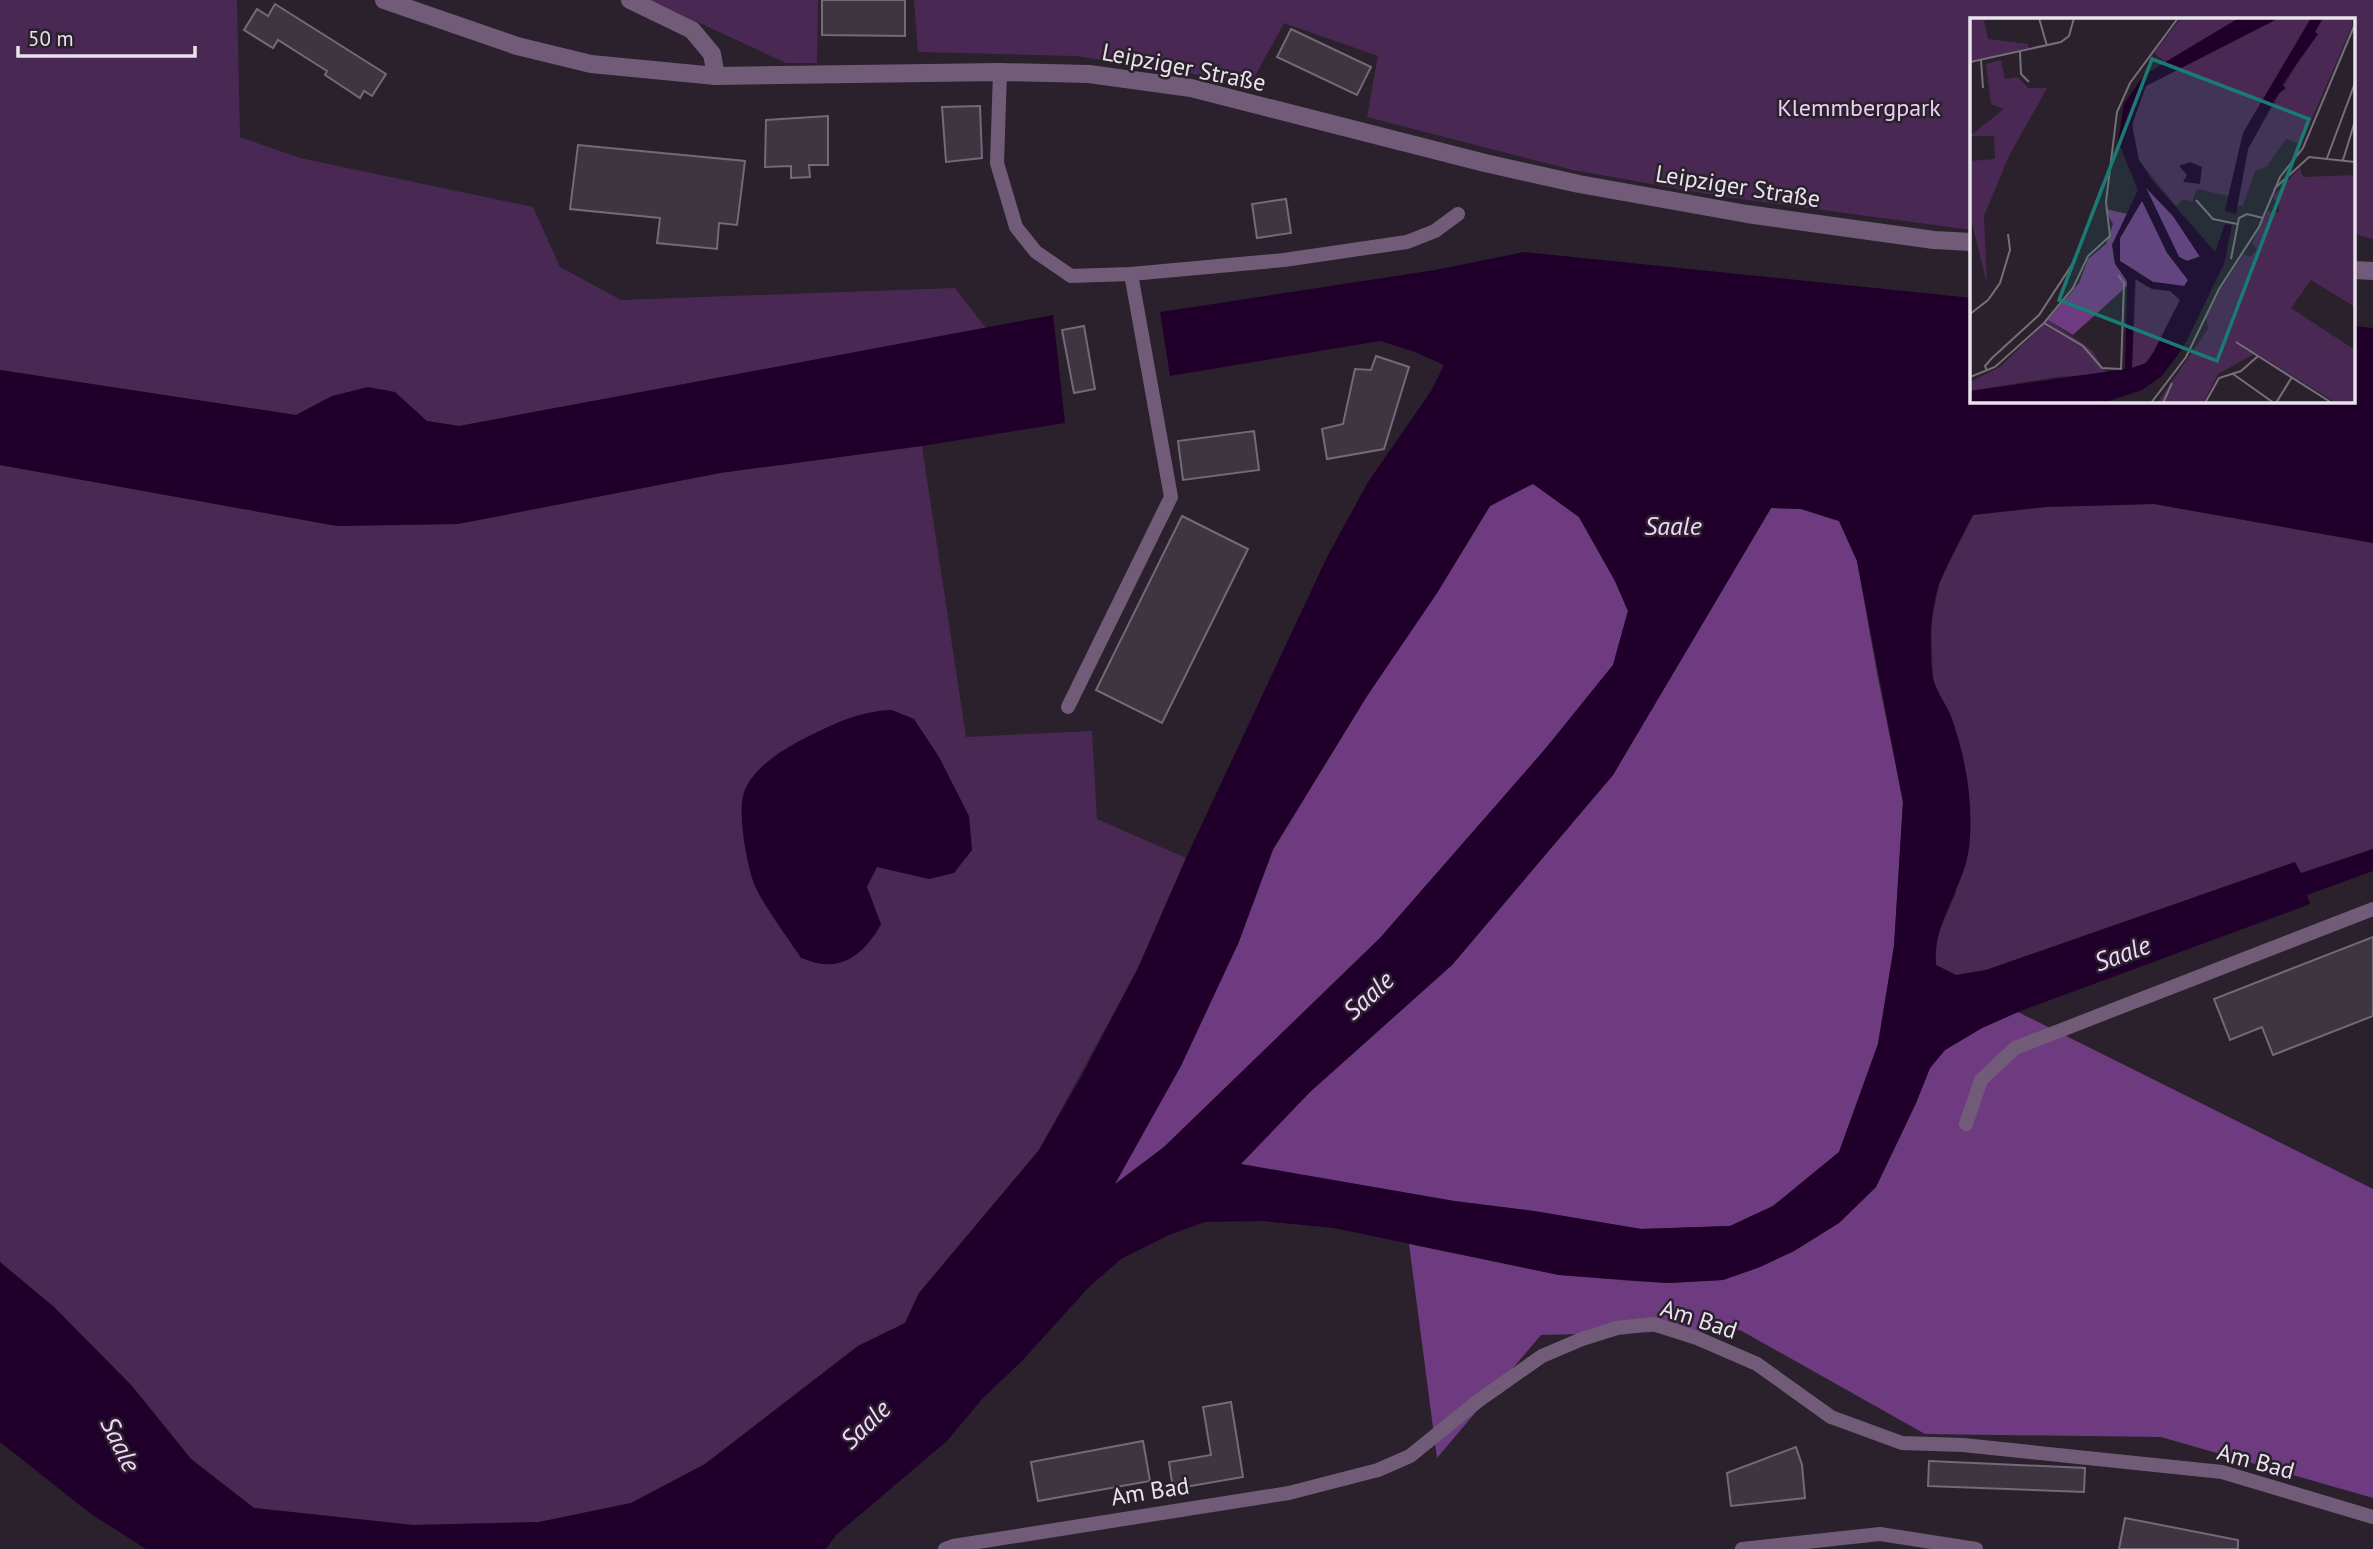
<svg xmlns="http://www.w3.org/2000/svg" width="2373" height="1549" font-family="'PT Sans',sans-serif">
<rect width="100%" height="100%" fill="#2a212d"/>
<g fill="#492953">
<path d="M 0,0 L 237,0 L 240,137 L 300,158 L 533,207 L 560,267 L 621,300 L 955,288 L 986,328 L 459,426 L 427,421 L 332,396 L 296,415 L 0,370 Z"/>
<path d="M 650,0 L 818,0 L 817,63 L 786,63 Z"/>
<path d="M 914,0 L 2373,0 L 2373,239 L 2354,234 L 2354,19 L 1972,19 L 1972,230 L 1719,196 L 1573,170 L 1367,117 L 1378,56 L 1284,23 L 1248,89 L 1193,74 L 1076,56 L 918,52 Z"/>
<path d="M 922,446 L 966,737 L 1092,731 L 1097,819 L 1186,858 L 1138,968 L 1039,1150 L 919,1293 L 905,1323 L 858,1346 L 705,1464 L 631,1503 L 539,1522 L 413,1525 L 254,1508 L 191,1459 L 132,1386 L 54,1307 L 0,1262 L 0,465 L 337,526 L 458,524 L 720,473 Z"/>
<path d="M 2154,504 L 2373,543 L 2373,849 L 2300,874 L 2295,862 L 1986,970 L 1956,975 L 1936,965 L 1935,949 L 1937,936 L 1956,893 L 1933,679 L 1931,625 L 1939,584 L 1973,515 L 2046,507 Z"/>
</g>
<g fill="#6f3b80">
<path d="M 1533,483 L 1579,517 L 1615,581 L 1628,611 L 1613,665 L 1546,748 L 1380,938 L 1164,1147 L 1113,1186 L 1238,944 L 1273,850 L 1367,696 L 1437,593 L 1490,506 Z"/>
<path d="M 1771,508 L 1801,509 L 1839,521 L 1857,561 L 1877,673 L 1903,802 L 1894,946 L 1878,1044 L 1839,1152 L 1773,1206 L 1730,1226 L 1641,1229 L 1534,1211 L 1454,1201 L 1240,1164 L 1310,1092 L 1452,965 L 1613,775 Z"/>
<path d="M 2018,1012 L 2373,1189 L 2373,1498 L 2161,1437 L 1925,1434 L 1740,1330 L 1541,1335 L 1437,1458 L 1409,1244 L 1559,1275 L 1632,1281 L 1668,1283 L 1723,1280 L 1760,1267 L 1794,1251 L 1839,1223 L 1876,1187 L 1916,1103 L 1930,1068 L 1945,1050 L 1982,1028 Z"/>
</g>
<g fill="#20002b" fill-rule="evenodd">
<path d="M 1524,252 L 1972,298 L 1972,401 L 2354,401 L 2354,326 L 2373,328 L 2373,543 L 2154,504 L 2046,507 L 1973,515 C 1962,537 1949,559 1940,582 C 1930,608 1929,650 1933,678 C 1936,691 1946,704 1951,716 C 1966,758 1974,804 1969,848 C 1964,888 1932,923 1936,965 L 1956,975 L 1986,970 L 2295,862 L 2301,873 L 2373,849 L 2373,871 L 2307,895 L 2310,904 L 2018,1012 L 1982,1028 L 1945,1050 L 1930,1068 L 1916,1103 L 1876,1187 L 1839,1223 L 1794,1251 L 1760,1267 L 1723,1280 L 1668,1283 L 1559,1275 L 1334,1228 L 1263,1221 L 1205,1222 L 1169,1235 L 1121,1259 L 1089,1287 L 1022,1361 L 982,1399 L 947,1441 L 836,1535 L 826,1549 L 146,1549 L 91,1514 L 0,1442 L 0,1262 L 54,1307 L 132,1386 L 191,1459 L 254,1508 L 413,1525 L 539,1522 L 631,1503 L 705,1464 L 858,1346 L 905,1323 L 919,1293 L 1039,1150 L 1081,1077 L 1138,968 L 1186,858 L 1327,557 L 1368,482 L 1431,391 L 1444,365 L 1415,352 L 1380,341 L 1170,376 L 1160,312 L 1435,270 ZM 1533,484 L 1579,517 L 1615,581 L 1628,611 L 1613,665 L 1546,748 L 1380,938 L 1164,1147 L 1115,1184 L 1181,1066 L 1238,944 L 1273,849 L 1367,696 L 1437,593 L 1490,506 ZM 1771,508 L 1801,509 L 1839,521 L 1857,561 L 1903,802 L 1894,946 L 1878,1044 L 1839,1152 L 1773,1206 L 1730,1226 L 1641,1229 L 1534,1211 L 1454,1201 L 1241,1164 L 1310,1092 L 1452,965 L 1613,775 Z"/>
<path d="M 1053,315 L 1065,423 L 922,446 L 720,473 L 458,524 L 337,526 L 0,465 L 0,370 L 296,415 L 332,396 L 368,387 L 395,392 L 427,421 L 459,426 Z"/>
<path d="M 892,710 L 914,719 L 939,757 L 969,816 L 972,850 L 954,873 L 929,879 L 877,867 L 867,887 L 881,924 C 870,945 850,967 824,964 C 816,964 808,960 801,958 C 788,938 765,908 755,886 C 747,867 737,812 744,792 C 754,766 784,749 807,737 C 836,723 859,711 892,710 Z"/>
</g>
<g fill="#3e3541" stroke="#736977" stroke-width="2">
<path d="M 822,0 L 905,0 L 905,36 L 822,35 Z"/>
<path d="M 275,4 L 386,74 L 372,96 L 364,91 L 360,98 L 325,75 L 327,71 L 278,40 L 273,48 L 244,30 L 257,9 L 268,16 Z"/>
<path d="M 1291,29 L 1371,67 L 1357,95 L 1277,57 Z"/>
<path d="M 980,106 L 982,158 L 946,162 L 942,107 Z"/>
<path d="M 828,116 L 828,165 L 809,165 L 810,177 L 791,178 L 791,166 L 765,167 L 766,120 Z"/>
<path d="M 578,145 L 745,161 L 737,225 L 719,223 L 717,249 L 657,243 L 660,218 L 570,209 Z"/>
<path d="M 1286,199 L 1291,233 L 1257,238 L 1252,204 Z"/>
<path d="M 1084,326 L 1095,389 L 1074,393 L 1062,330 Z"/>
<path d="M 1376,356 L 1409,367 L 1384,449 L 1327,459 L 1322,429 L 1343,424 L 1355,369 L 1371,370 Z"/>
<path d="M 1254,431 L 1259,470 L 1183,480 L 1178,441 Z"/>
<path d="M 1182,516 L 1248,549 L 1162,723 L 1096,690 Z"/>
<path d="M 2373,937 L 2373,1016 L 2273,1055 L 2262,1027 L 2230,1040 L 2214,999 Z"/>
<path d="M 1231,1402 L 1243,1477 L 1173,1489 L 1169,1462 L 1211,1455 L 1203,1407 Z"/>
<path d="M 1143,1441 L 1150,1481 L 1038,1501 L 1031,1462 Z"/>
<path d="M 1796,1447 L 1802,1465 L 1805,1498 L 1731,1506 L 1727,1473 Z"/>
<path d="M 1929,1461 L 2085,1468 L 2084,1492 L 1928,1486 Z"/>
<path d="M 2125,1518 L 2238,1540 L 2238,1549 L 2119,1549 Z"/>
</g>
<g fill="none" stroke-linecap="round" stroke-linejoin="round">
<g stroke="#725b79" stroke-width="14">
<path d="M 1000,72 L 997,163 L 1016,227 L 1036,252 L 1071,276 L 1131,274 L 1284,260 L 1407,242 L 1435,231 L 1458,214"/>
<path d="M 1068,707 L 1171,497 L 1131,274"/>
<path d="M 1966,1124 L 1981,1080 L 2015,1048 L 2373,909"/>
<path d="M 945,1549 L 953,1546 L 1289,1493 L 1378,1470 L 1410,1456 L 1478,1401 L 1542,1356 L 1582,1339 L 1617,1328 L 1653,1324 L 1697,1338 L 1757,1364 L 1831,1417 L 1902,1443 L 1963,1445 L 2222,1472 L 2373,1517"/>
<path d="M 1742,1549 L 1880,1534 L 1976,1549"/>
</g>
<path stroke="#725b79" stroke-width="18" d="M 630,0 L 692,30 L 712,54 L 716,76"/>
<g stroke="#725b79" stroke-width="18">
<path d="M 384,0 L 517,46 L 591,64 L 716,76 L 1000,72 L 1089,74 L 1191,88 L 1485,163 L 1579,184 L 1747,214 L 1934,240 L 1972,242"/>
<path d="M 2354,270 L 2373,271"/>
</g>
</g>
<g text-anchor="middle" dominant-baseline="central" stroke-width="5" stroke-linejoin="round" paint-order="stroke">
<g font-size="24" fill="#e9e3eb" stroke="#2a212d">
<text transform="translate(1184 67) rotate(11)">Leipziger Straße</text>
<text transform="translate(1738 186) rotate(9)">Leipziger Straße</text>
<text transform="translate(1699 1319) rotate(18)">Am Bad</text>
<text transform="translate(2256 1461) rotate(15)">Am Bad</text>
<text transform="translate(1150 1491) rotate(-9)">Am Bad</text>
</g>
<g font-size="24" fill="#ebcef4" stroke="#2a212d">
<text x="1859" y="107">Klemmbergpark</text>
</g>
<g font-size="26" font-style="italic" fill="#f3d6fd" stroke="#2a212d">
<text x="1673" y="525">Saale</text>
<text transform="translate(2122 953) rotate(-20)">Saale</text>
<text transform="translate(1368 995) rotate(-42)">Saale</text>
<text transform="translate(865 1424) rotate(-44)">Saale</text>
<text transform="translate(121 1444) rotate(64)">Saale</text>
</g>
</g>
<g transform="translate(1970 18)">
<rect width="385" height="385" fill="#2a212d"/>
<path d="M 0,0 L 25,0 L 14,3 L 18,21 L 58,26 L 59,30 L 0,43 ZM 211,0 L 269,0 L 195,44 L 184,35 ZM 309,0 L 341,0 L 273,115 L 258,178 L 227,171 L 222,184 L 213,181 L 206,188 L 169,142 L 163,116 L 163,97 L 176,68 ZM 353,0 L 382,0 L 382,8 L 331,126 L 316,121 L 297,148 L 285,153 L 273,187 L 267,189 L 278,131 ZM 31,42 L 35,61 L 48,59 L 58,70 L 77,70 L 39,138 L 14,198 L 17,266 L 0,197 L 0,143 L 25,141 L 24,118 L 0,118 L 34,91 L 21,86 L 16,46 ZM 330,150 L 333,159 L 385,157 L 385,289 L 341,262 L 321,290 L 385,332 L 385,385 L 366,385 L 286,335 L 248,356 L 233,385 L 187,385 L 238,311 L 236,299 L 252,269 L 274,236 L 280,239 L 287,231 L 282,225 L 298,193 L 309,195 L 309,185 L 302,179 ZM 166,261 L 176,268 L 200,273 L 210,282 L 183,335 L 176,345 L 162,350 ZM 78,302 L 122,332 L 137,356 L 86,359 L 0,373 L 0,364 L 30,349 Z" fill="#492953"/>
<path d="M 175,168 L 203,198 L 230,238 L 217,243 L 209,239 ZM 172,182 L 198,235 L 218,262 L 215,268 L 183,264 L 150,243 L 150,220 ZM 135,191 L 158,196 L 142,227 L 158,267 L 103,317 L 78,302 L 109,265 L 118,241 L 136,226 L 143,206 Z" fill="#6f3b80"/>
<path d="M 269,0 L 309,0 L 176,68 L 162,107 L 169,142 L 182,162 L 245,234 L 255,206 L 262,207 L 254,246 L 213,330 L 191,359 L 172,372 L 139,383 L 0,385 L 0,373 L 155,351 L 157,263 L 145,246 L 142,227 L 168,172 L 148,123 L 154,86 L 174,57 ZM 176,170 L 203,198 L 230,239 L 217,243 L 209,239 ZM 172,183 L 197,235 L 218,262 L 214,268 L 183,264 L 150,243 L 150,220 ZM 165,261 L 182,271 L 200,273 L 210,282 L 183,335 L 176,345 L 162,350 ZM 341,0 L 353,0 L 345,14 L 348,16 L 312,67 L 316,70 L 308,76 L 278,131 L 266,196 L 255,193 L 273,115 ZM 220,144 L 232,149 L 230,166 L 213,164 L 217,157 L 209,148 Z" fill="#20002b" fill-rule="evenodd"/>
<path fill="none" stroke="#766f79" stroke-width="2" d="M 69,0 L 77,28M 50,34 L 51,56 L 59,64M 11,42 L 13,70M 0,44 L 91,24 L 99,18 L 104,0M 357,140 L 385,65M 373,142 L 385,103M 304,171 L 339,139 L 385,144M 226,182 L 243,201 L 267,206M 261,241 L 269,200 L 277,196 L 293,200M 0,296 L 18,282 L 30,265 L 40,232 L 38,216M 74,305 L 113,328 L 132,350 L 151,351 L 154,265 L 148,257M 266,324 L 362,385M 17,353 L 15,348 L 22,340 L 69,297 L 105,242 L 132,168M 263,356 L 304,385M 0,359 L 25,349 L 74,305 L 103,270 L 118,238 L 140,218 L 136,184 L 147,94 L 160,65 L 208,0M 181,385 L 216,339 L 249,271 L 289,209 L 310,159 L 333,130 L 385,6M 193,385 L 202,365M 235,385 L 249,360 L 271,353 L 288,338M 306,385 L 322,359"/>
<path fill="#1a7b74" fill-opacity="0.15" stroke="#1a7b74" stroke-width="3.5" d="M 182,41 L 339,101 L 247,343 L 89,282 Z"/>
<rect width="385" height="385" fill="none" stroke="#e9e3eb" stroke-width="3.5"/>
</g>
<path d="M18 46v10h177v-10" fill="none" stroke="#e9e3eb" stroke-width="3.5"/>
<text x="28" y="46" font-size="21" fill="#e9e3eb" stroke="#2a212d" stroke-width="5" paint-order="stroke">50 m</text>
</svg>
